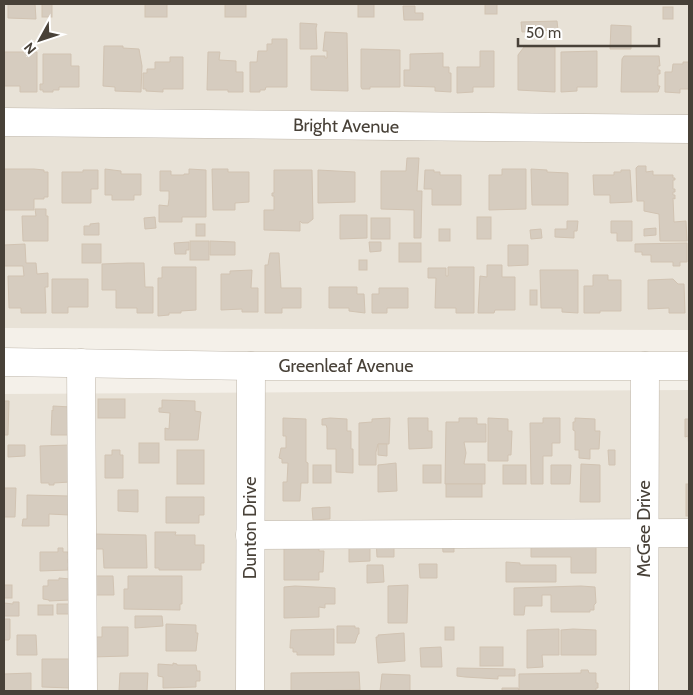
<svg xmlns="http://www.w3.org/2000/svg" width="693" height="695" font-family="Cabin,sans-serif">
<rect width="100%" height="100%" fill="#f4f0e9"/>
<g fill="#e8e2d7">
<path d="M 4,4 L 689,4 L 689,330 L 4,328 Z"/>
<path d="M 689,390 L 689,691 L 4,691 L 4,394 Z"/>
</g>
<g fill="#d6ccbf" stroke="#d1c3b2">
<path d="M 8,4 L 35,4 L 36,19 L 8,18 Z"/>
<rect x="42" y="4" width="10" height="13"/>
<rect x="145" y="4" width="22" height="13"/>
<rect x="225" y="4" width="21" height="13"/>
<rect x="358" y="4" width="16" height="13"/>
<rect x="485" y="4" width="12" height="10"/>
<path d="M 403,6 L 415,6 L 415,13 L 423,13 L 423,20 L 404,20 Z"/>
<rect x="663" y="7" width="10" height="12"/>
<path d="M 557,21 L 558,30 L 522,32 L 521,22 Z"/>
<path d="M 300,23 L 317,24 L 316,28 L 317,49 L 300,49 Z"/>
<path d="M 611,25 L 631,26 L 631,49 L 610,49 Z"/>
<path d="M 325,32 L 347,33 L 348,91 L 311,90 L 311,56 L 325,56 L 325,58 L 327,58 L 327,51 L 323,51 Z"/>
<path d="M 272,39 L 287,39 L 287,87 L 266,87 L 265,90 L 260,90 L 260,92 L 250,92 L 250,62 L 257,62 L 258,51 L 267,51 L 267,44 L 272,44 Z"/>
<path d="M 104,46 L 123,46 L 123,48 L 139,49 L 142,66 L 141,92 L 115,91 L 115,87 L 103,86 Z"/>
<path d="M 524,47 L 555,47 L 555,92 L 518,90 L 518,55 Z"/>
<path d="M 361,49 L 400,50 L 400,87 L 370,87 L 370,89 L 362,89 L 361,87 Z"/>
<path d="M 480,51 L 494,51 L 494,87 L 473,87 L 473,92 L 457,93 L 457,67 L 480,67 Z"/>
<path d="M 597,51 L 597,87 L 577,87 L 577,91 L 561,92 L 561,52 Z"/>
<path d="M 4,52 L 37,52 L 37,92 L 20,92 L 20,86 L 4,86 Z"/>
<path d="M 208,52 L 220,52 L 219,60 L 236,61 L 236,72 L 243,72 L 243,92 L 228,92 L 228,90 L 207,90 Z"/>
<path d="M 443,53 L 443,67 L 449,67 L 449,73 L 451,73 L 451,92 L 435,91 L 435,87 L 404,86 L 404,70 L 410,70 L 410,54 Z"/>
<path d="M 43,54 L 71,54 L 71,66 L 79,66 L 79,87 L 59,87 L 59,90 L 53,90 L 53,92 L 43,92 L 43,90 L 40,90 L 40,84 L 43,84 Z"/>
<path d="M 624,56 L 659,56 L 660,66 L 658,66 L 658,70 L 660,70 L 660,74 L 658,74 L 658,86 L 660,86 L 658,92 L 621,92 L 622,59 Z"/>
<path d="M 170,57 L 183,57 L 183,89 L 163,89 L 163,92 L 146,91 L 146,89 L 143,89 L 143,73 L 147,73 L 147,69 L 155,69 L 155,62 L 170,62 Z"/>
<path d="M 683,62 L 689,62 L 689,89 L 680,89 L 680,93 L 665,92 L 665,72 L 672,72 L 673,64 L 683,64 Z"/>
<path d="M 407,158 L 419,158 L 417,191 L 422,191 L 421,238 L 414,238 L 414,210 L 381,209 L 381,171 L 406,171 Z"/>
<path d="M 638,166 L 646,166 L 646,172 L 653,171 L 653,175 L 673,175 L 673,178 L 675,178 L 675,180 L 673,180 L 673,189 L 675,189 L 675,192 L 673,192 L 673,195 L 675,195 L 675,199 L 673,198 L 674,222 L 686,221 L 687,241 L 660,241 L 659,214 L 644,211 L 644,201 L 637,201 L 636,168 Z"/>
<path d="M 4,169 L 34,169 L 44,170 L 44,172 L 48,172 L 48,197 L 44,197 L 44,199 L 34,199 L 34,210 L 4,210 Z"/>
<path d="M 105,169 L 121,171 L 121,174 L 141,174 L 141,195 L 134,195 L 134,200 L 112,200 L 112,195 L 105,195 Z"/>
<path d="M 189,169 L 206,170 L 206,217 L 182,217 L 182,222 L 159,222 L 159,205 L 168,206 L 169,199 L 169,191 L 160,191 L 160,171 L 171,171 L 171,175 L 184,175 L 184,174 L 189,174 Z"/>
<path d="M 212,169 L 228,169 L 228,172 L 249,172 L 249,202 L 235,203 L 235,210 L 213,210 Z"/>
<path d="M 502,169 L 526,169 L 526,209 L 489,210 L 489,175 L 502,175 Z"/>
<path d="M 531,169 L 547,170 L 547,172 L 568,173 L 568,205 L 532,205 Z"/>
<path d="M 83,170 L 98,170 L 98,189 L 91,189 L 91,203 L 62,203 L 62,172 L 83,172 Z"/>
<path d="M 274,170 L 312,170 L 313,219 L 308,223 L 302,223 L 300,221 L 300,231 L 264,230 L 264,210 L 274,210 L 274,196 L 272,196 L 272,193 L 274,193 Z"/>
<path d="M 318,170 L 355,172 L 355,202 L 318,203 Z"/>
<path d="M 425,170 L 434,170 L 434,172 L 440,172 L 440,175 L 461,175 L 461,205 L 432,205 L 432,189 L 424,189 Z"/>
<path d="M 621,170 L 630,170 L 632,202 L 610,203 L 610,195 L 594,195 L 593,175 L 614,175 L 614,172 L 621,172 Z"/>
<path d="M 35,209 L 46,209 L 46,216 L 48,216 L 48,241 L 23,241 L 22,216 L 36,216 Z"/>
<path d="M 340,215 L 367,215 L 367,238 L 340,239 Z"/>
<path d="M 155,217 L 156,228 L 145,229 L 144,218 Z"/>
<rect x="477" y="217" width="14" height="22"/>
<rect x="371" y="218" width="19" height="21"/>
<path d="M 567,221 L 578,221 L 577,231 L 574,231 L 574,238 L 555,237 L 555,229 L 567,229 Z"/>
<path d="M 611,221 L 632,221 L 632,241 L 617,241 L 617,233 L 611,233 Z"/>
<path d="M 99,223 L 99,235 L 84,235 L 84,226 L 90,226 L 90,224 Z"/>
<rect x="196" y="224" width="9" height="12"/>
<path d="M 656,228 L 656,235 L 644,236 L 644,229 Z"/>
<rect x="439" y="229" width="11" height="12"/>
<path d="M 541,229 L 542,238 L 531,239 L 530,230 Z"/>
<rect x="190" y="241" width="19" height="19"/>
<path d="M 210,241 L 235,242 L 235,255 L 210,255 Z"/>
<path d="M 189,242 L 189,250 L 186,250 L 186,254 L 175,254 L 174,243 Z"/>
<path d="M 369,242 L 381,242 L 381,251 L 370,252 Z"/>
<rect x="399" y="243" width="22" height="19"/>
<path d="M 687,243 L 687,262 L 680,262 L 680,266 L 673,266 L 673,262 L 651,262 L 651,255 L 642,255 L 642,252 L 635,252 L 635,244 Z"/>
<path d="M 25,244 L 26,263 L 36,263 L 37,274 L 48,273 L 48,287 L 45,287 L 46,313 L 21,313 L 21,308 L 9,308 L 8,276 L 24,276 L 23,266 L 4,266 L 4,245 Z"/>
<rect x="82" y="244" width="19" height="19"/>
<path d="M 508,245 L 528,245 L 528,265 L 508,266 Z"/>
<path d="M 270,253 L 279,253 L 281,288 L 301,288 L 301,308 L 282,308 L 282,313 L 265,313 L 265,265 L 268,265 Z"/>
<rect x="359" y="260" width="8" height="10"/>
<path d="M 128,263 L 144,263 L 145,287 L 153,287 L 153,313 L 137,313 L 137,308 L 116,308 L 116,290 L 102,290 L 102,264 Z"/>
<path d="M 487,265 L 502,265 L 502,277 L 515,277 L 515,310 L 495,310 L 494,313 L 478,313 L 480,276 L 487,277 Z"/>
<path d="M 162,267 L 196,267 L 196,310 L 181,311 L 181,313 L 169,313 L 169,315 L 158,316 L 158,278 L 162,278 Z"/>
<path d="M 448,267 L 474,267 L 474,313 L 456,313 L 456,308 L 435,308 L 436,278 L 428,278 L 428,268 L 446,268 L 446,276 L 448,276 Z"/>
<path d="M 252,270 L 251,288 L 258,288 L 258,312 L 242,312 L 242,309 L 221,310 L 221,274 L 230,274 L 230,271 Z"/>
<path d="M 540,270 L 578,270 L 578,313 L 562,312 L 562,308 L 541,308 Z"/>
<path d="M 593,275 L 608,275 L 608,280 L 621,280 L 621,311 L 600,311 L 600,313 L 584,313 L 584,286 L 593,286 Z"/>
<path d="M 52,279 L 88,279 L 88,307 L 68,307 L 68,313 L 52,313 Z"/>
<path d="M 673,279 L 678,284 L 684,284 L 685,313 L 669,313 L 669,308 L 648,309 L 648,280 Z"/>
<path d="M 329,287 L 357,287 L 357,294 L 364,294 L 365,313 L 349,311 L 349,308 L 329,308 Z"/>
<path d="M 379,288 L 408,288 L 408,308 L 387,308 L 387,313 L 372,313 L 372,294 L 379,294 Z"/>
<rect x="530" y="290" width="7" height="15"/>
<rect x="98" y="399" width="27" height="19"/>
<path d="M 162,400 L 195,401 L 195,411 L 201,412 L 198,440 L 165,440 L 165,428 L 169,429 L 170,413 L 159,412 L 159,408 L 162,408 Z"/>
<path d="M 4,401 L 9,401 L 8,435 L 4,435 Z"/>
<path d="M 53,406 L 71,407 L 72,435 L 51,435 L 52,410 L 53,411 Z"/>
<path d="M 283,418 L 306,419 L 306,462 L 308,463 L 308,483 L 301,483 L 300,501 L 283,501 L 283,482 L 287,482 L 288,463 L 282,463 L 282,459 L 279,458 L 281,448 L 286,448 L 286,436 L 283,436 Z"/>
<path d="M 330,418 L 347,419 L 347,431 L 351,431 L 351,449 L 353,449 L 353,473 L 336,472 L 336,449 L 327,449 L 327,428 L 326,425 L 322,425 L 322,419 Z"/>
<path d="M 390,418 L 389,444 L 378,444 L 376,452 L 376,465 L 359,465 L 359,423 L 372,422 L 372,419 Z"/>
<path d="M 408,418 L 428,418 L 428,431 L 432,431 L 432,448 L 409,449 Z"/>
<path d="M 459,418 L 477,418 L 477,424 L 486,424 L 486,442 L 464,442 L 466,453 L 464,464 L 485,464 L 485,484 L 445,484 L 446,422 L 459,422 Z"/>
<path d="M 488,418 L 508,419 L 508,431 L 512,431 L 511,455 L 508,455 L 508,461 L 488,461 Z"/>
<path d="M 543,418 L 560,418 L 560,443 L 552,443 L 552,456 L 543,456 L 543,484 L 531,484 L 530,423 L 543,423 Z"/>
<path d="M 575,418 L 595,419 L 595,431 L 600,431 L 599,449 L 590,449 L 590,459 L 579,458 L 579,450 L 575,450 L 575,431 L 573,430 L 573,422 L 575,422 Z"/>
<path d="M 685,419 L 689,419 L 689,449 L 688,436 L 685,437 Z"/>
<rect x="139" y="443" width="20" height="20"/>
<path d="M 378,444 L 387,444 L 387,456 L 378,455 Z"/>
<path d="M 8,445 L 25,445 L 25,456 L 8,457 Z"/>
<path d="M 69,445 L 70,482 L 54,483 L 54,485 L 49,485 L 49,483 L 41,483 L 40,446 Z"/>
<path d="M 112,450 L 120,450 L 120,455 L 123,455 L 123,478 L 105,478 L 105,455 L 112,455 Z"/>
<rect x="177" y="450" width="27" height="34"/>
<path d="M 608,450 L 615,450 L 615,465 L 609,465 Z"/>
<path d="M 396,463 L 397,491 L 378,492 L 378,465 Z"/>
<path d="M 581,464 L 600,465 L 600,502 L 580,502 Z"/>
<rect x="313" y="465" width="18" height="18"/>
<rect x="423" y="465" width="18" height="18"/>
<rect x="503" y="465" width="23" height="19"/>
<path d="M 551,465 L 571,465 L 570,484 L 551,484 Z"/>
<rect x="446" y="484" width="36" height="13"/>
<rect x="686" y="484" width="3" height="32"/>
<path d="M 4,488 L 16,488 L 15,517 L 4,517 Z"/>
<path d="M 118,490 L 138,490 L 138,512 L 118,511 Z"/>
<path d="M 27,495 L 69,496 L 69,515 L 49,514 L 49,526 L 22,526 L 23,519 L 27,519 Z"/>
<path d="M 166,497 L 204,497 L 204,515 L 199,515 L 199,523 L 166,523 Z"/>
<path d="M 330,507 L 330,519 L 313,520 L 312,508 Z"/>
<path d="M 155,532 L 176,532 L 175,535 L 195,535 L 195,545 L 204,545 L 204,563 L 201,563 L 201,570 L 159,570 L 159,568 L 155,568 Z"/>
<path d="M 94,534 L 146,535 L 147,568 L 104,568 L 103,549 L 94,549 Z"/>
<path d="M 370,539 L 370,561 L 349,562 L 349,540 Z"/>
<path d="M 394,539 L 394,557 L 377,557 L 376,540 Z"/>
<path d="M 442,540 L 454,540 L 454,552 L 443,552 Z"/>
<path d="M 531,543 L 596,543 L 596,573 L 571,573 L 571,557 L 531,557 Z"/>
<path d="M 58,548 L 63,548 L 63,552 L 68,552 L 69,559 L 68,559 L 68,563 L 69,563 L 70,567 L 68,567 L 68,570 L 40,571 L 40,552 L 58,552 Z"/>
<path d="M 284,548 L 319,548 L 319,551 L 324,551 L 323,572 L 319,572 L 319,580 L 284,580 Z"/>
<path d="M 506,562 L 520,563 L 520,565 L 556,565 L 556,582 L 506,582 Z"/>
<path d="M 419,564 L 437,564 L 437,578 L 420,578 Z"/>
<path d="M 367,565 L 383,565 L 384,582 L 367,583 Z"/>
<path d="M 94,576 L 113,576 L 114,595 L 94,595 Z"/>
<path d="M 128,576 L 182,576 L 182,604 L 180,604 L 180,610 L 124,609 L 124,589 L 128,589 Z"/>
<path d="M 59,578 L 70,579 L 70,600 L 49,601 L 49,600 L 43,599 L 43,586 L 48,586 L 48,580 L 59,580 Z"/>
<rect x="4" y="585" width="8" height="13"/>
<path d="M 408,585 L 407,623 L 388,623 L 388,586 Z"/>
<path d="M 295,586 L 335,588 L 335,604 L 325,604 L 325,608 L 319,607 L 319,617 L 284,618 L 284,587 Z"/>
<path d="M 581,586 L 595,587 L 596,603 L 594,605 L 594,610 L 590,610 L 590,612 L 551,612 L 551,595 L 542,595 L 542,606 L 525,606 L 524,615 L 514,615 L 514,588 Z"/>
<path d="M 13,602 L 19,602 L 19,616 L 4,616 L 4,603 L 13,604 Z"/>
<path d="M 57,604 L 74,604 L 73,614 L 57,614 Z"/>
<rect x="38" y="605" width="15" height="10"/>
<path d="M 135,616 L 162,616 L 163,626 L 135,628 Z"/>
<path d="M 4,619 L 10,619 L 10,638 L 9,640 L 4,640 Z"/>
<path d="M 166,624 L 196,625 L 196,633 L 198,633 L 196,651 L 166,651 Z"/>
<path d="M 337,626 L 355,626 L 355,628 L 359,628 L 359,634 L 358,634 L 355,643 L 337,643 Z"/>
<path d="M 102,627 L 128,627 L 128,656 L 91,657 L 91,637 L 102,637 Z"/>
<rect x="445" y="627" width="9" height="13"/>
<path d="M 334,629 L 334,655 L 297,655 L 297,652 L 293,652 L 293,648 L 290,648 L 291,630 Z"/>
<path d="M 559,629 L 559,655 L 542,655 L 543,667 L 527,668 L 527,630 Z"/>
<path d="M 573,629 L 596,630 L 596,655 L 561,655 L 561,630 Z"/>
<path d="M 404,633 L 405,661 L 378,663 L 376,637 L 378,637 L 378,635 Z"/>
<path d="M 17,635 L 36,635 L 37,655 L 17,655 Z"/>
<path d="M 441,647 L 442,667 L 421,667 L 420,648 Z"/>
<rect x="480" y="647" width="23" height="19"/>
<path d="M 42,659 L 70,659 L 70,688 L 42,687 Z"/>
<path d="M 173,663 L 177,664 L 177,665 L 196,665 L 197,671 L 200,671 L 200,681 L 196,681 L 196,687 L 163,688 L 163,677 L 158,676 L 158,664 L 173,665 Z"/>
<path d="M 457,668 L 515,669 L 515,676 L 498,676 L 498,679 L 465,677 L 457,676 Z"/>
<path d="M 581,670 L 588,670 L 589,673 L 596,673 L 596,683 L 598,683 L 598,688 L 596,688 L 596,691 L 502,691 L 502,688 L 518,688 L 519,690 L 519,674 L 581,673 Z"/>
<path d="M 359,672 L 360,690 L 291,691 L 291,673 Z"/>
<path d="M 31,673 L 31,691 L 4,691 L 4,674 Z"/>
<path d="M 120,673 L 148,673 L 147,691 L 119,691 Z"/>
<path d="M 382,674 L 410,675 L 410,691 L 380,691 Z"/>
</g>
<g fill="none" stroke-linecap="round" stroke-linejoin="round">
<defs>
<g id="minor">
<path d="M 4,122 L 689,129"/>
<path d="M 4,362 L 251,366 L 689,366"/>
<path d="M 81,363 L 83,691"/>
<path d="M 250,535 L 689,533"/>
<path d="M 250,691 L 251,366"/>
<path d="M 644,691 L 645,366"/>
</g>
</defs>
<use href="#minor" stroke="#c0b8ac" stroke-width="29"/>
<use href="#minor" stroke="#fff" stroke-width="28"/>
</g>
<g text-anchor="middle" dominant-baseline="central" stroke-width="5" stroke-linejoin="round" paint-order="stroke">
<g font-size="18" fill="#484138" stroke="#fff">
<text transform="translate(346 126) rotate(1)">Bright Avenue</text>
<text x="346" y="366">Greenleaf Avenue</text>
<text transform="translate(250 528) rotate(-90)">Dunton Drive</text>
<text transform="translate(644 529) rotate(-90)">McGee Drive</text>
</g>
</g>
<rect width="693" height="695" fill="none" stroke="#484138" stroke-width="10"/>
<g transform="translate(40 40) rotate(230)" stroke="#ffffff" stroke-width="4" paint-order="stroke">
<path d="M0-4L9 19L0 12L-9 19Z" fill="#484138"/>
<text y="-8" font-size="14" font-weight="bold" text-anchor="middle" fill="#484138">N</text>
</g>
<path d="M518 38v8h141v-8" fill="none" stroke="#484138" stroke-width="2.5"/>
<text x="526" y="38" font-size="15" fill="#484138" stroke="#ffffff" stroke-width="4" paint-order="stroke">50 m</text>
</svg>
